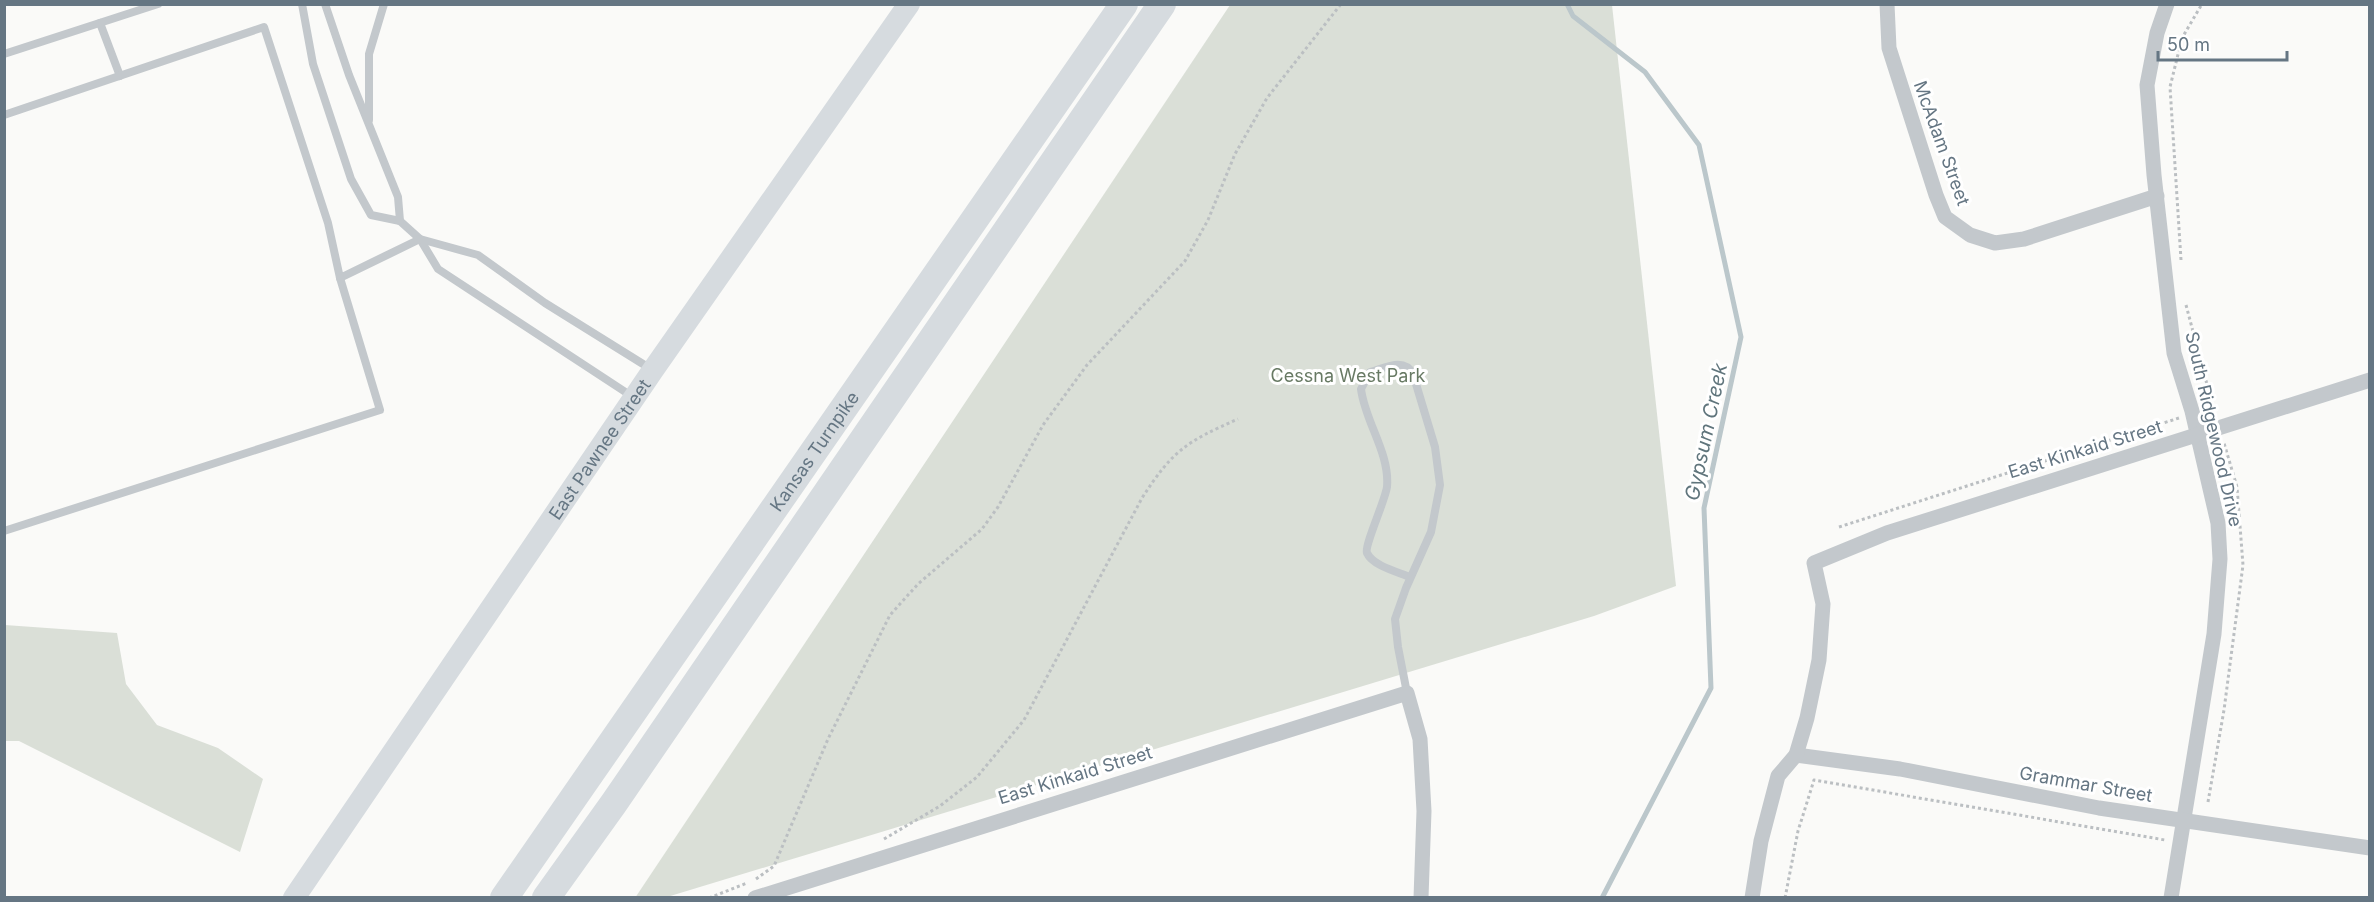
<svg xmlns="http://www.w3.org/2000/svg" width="2374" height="902" font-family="Inter,sans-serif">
<rect width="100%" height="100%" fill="#fafaf8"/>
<g fill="#dadfd7">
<path d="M 1230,5 L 1612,5 L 1676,586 L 1594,616 L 667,897 L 635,898 Z"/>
<path d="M 5,625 L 117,633 L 126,684 L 157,725 L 218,748 L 263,779 L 240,852 L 19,741 L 5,741 Z"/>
</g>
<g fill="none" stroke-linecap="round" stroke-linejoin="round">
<path stroke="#bbc7cb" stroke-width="5" d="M 1567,4 L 1573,16 L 1645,72 L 1699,145 L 1741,337 L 1704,508 L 1711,688 L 1602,898"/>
<g stroke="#bbbfc2" stroke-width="3" stroke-dasharray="3 3" stroke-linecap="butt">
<path d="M 2181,260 L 2170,87 L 2182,38 L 2202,4"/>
<path d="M 2186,305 L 2213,407 L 2208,409"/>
<path d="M 1839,527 L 2179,418"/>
<path d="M 2208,802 L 2224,710 L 2243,565 L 2237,487 L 2224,443"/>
<path d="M 884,839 L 940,806 L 977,777 L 1024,720 L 1142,498 C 1173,450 1186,442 1238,419"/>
<path d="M 756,879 L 774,866 L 828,739 L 890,615 L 918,584 L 982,529 L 998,507 L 1043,425 L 1087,365 L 1185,261 L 1208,220 L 1235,154 L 1267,98 L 1341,4"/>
<path d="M 709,898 L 747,883"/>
<path d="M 1785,898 L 1798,831 L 1814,780 L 2165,840"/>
</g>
<g stroke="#c3c8cc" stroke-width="8">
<path d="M 302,4 L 313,64 L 351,179 L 371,215 L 400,221 L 420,239 L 438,269 L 633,397"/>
<path d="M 325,4 L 349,75 L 398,197 L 400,221"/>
<path d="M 100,23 L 120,76"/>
<path d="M 4,54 L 158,4"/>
<path d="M 4,115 L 264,27 L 328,223 L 340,278 L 420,239 L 478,255 L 545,303 L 651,369"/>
<path d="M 369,120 L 369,54 L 384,4"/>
<path d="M 4,531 L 380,410 L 340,278"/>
<path d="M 1407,693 L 1398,647 L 1395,619 L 1406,588 L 1431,532 L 1440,485 L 1435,447 L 1413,374 C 1404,357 1385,368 1370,372 L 1361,389 C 1365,422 1390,453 1387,487 C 1385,501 1364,546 1367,553 C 1373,566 1398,572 1410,577"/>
</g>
<g stroke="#c3c8cc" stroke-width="15">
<path d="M 1887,4 L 1889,48 L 1936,195 L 1945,217 L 1970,235 L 1995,243 L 2024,239 L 2157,196"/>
<path d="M 2167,4 L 2157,33 L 2147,85 L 2154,175 L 2174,353 L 2192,411 L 2218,523 L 2220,559 L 2214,634 L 2171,898"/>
<path d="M 1796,755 L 1900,769 L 2099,808 L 2370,848"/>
<path d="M 755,898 L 1407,693 L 1420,739 L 1424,811 L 1421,898"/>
<path d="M 1752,898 L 1761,841 L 1778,776 L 1796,755 L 1807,718 L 1819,660 L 1823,604 L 1814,563 L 1887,533 L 2370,380"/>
</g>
<path stroke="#d6dbdf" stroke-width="22" id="s1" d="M 294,898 L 653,370 L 909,4"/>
<g stroke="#d6dbdf" stroke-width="28">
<path id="s2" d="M 504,898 L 1124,4"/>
<path d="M 546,898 L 614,803 L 1162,4"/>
</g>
</g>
<g text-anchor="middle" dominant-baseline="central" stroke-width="6" stroke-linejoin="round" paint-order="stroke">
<g font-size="18" fill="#657683" stroke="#fff">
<text transform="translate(1942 143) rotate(70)">McAdam Street</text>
<text transform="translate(2214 429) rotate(77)">South Ridgewood Drive</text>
<text stroke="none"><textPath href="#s1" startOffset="543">East Pawnee Street</textPath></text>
<text transform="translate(2085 449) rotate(-17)">East Kinkaid Street</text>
<text stroke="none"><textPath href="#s2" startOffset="544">Kansas Turnpike</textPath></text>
<text transform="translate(1075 775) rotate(-17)">East Kinkaid Street</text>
<text transform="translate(2086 784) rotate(10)">Grammar Street</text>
</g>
<g font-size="18" fill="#687a64" stroke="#fff">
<text x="1348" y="375">Cessna West Park</text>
</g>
<g font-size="20" font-style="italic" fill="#60757c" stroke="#fff">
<text transform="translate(1706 432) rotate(-78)">Gypsum Creek</text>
</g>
</g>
<rect width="2374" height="902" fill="none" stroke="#657683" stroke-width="12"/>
<path d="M2158 51v9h129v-9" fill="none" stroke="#657683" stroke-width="3"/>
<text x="2167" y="51" font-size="18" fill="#657683" stroke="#ffffff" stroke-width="4.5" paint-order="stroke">50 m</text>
</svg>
